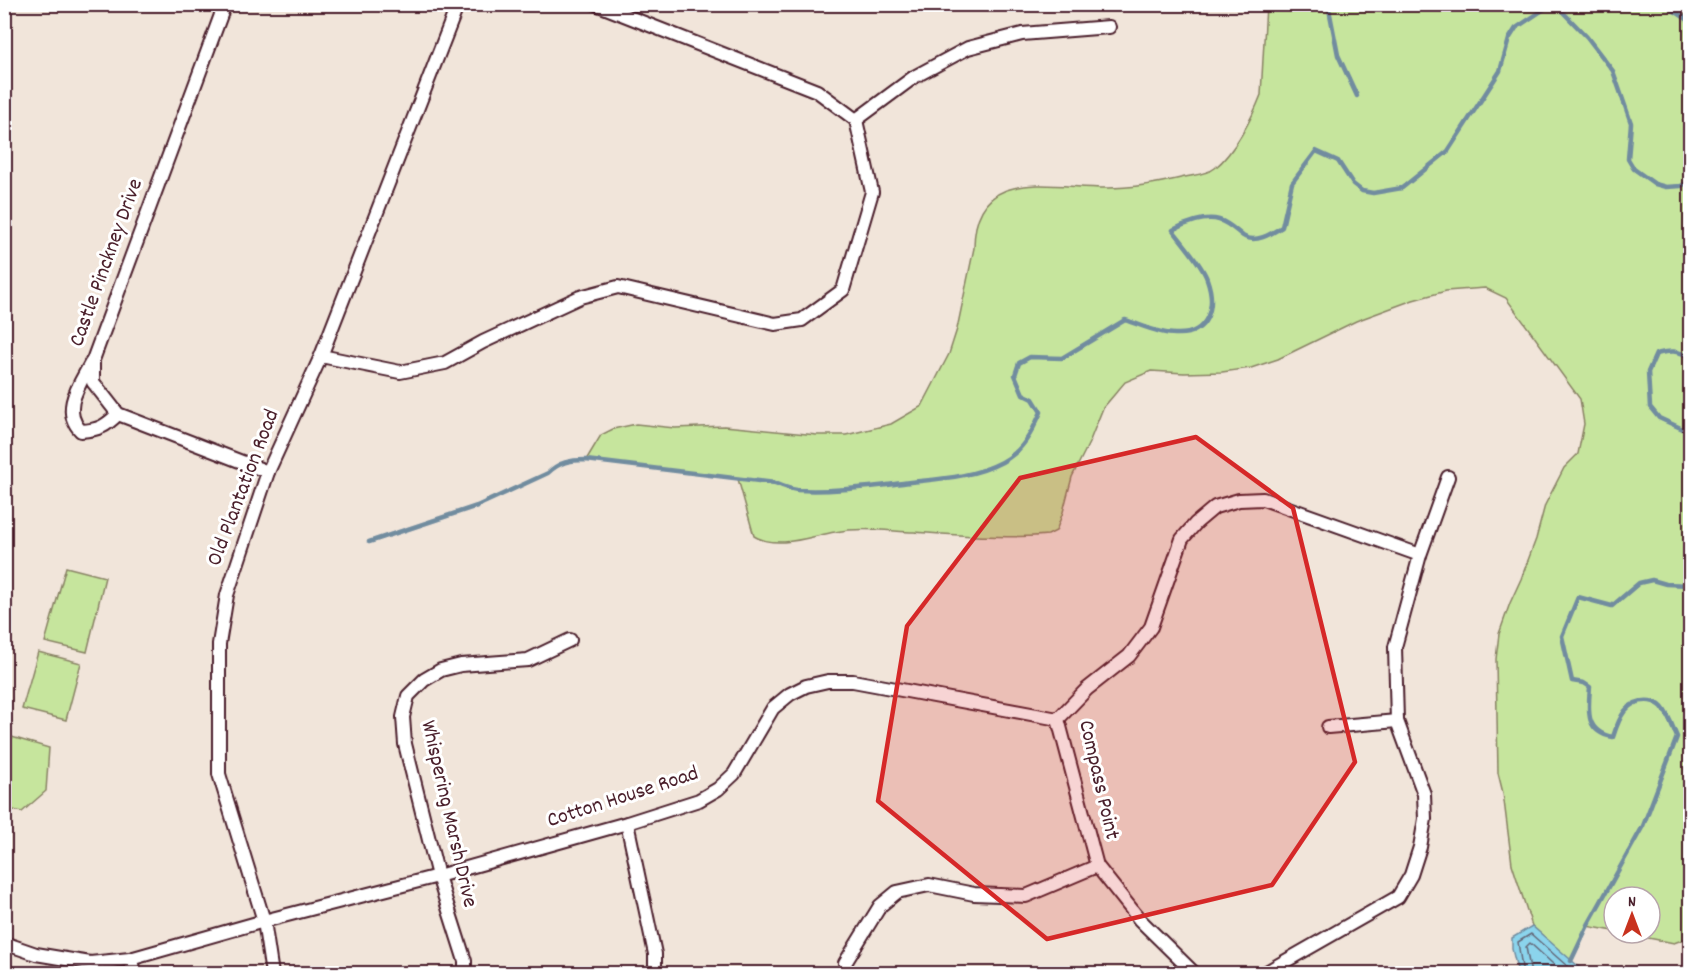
<svg xmlns="http://www.w3.org/2000/svg" width="1695" height="978" font-family="Dekko,sans-serif">
<rect width="100%" height="100%" fill="#f1e5da"/>
<filter id="ink" filterUnits="userSpaceOnUse"><feTurbulence type="fractalNoise" baseFrequency=".0167" numOctaves="2"/><feDisplacementMap in="SourceGraphic" scale="12" xChannelSelector="R" yChannelSelector="G"/><feConvolveMatrix kernelMatrix="1 2 1 2 8 2 1 2 1" color-interpolation-filters="sRGB"/></filter>
<g filter="url(#ink)">
<g fill="#c6e59d" stroke="#888264" stroke-width="1.5">
<path d="M 1664,4 L 1679,14 L 1690,15 L 1690,937 L 1674,943 L 1623,933 L 1650,933 L 1650,897 L 1614,897 L 1614,931 L 1587,926 L 1571,961 L 1532,926 L 1512,864 L 1503,793 L 1498,773 L 1496,659 L 1499,634 L 1510,603 L 1521,579 L 1536,539 L 1545,505 L 1564,468 L 1578,454 L 1584,424 L 1580,399 L 1506,298 L 1485,288 L 1446,291 L 1413,300 L 1356,321 L 1278,359 L 1251,368 L 1222,372 L 1184,373 L 1151,371 L 1125,382 L 1103,408 L 1089,443 L 1072,477 L 1063,512 L 1056,531 L 1048,535 C 1003,539 958,535 914,532 C 888,531 861,527 835,532 C 811,536 777,550 754,536 L 738,479 L 586,460 L 601,435 L 613,429 L 636,424 L 675,428 L 724,426 L 817,435 L 846,435 L 891,424 L 922,406 L 949,354 L 957,329 L 974,248 C 974,163 1053,189 1108,188 C 1133,188 1160,183 1185,177 C 1194,175 1208,174 1215,168 C 1234,153 1252,118 1261,95 L 1266,5 Z"/>
<path d="M 66,567 L 105,577 L 87,652 L 45,642 Z"/>
<path d="M 38,652 L 81,663 L 66,720 L 22,709 Z"/>
<path d="M 5,735 L 49,748 L 46,791 L 22,812 L 5,808 Z"/>
</g>
<path fill="#8bd4ec" stroke="#718c9f" stroke-width="1.5" d="M 1532,926 L 1586,973 L 1518,973 L 1512,949 L 1512,938 Z"/>
<g fill="none" stroke-linecap="round" stroke-linejoin="round">
<g stroke="#646778" stroke-width="1.5">
<path d="M 1523,974 L 1518,942 L 1531,934 L 1576,974"/>
<path d="M 1531,974 L 1526,947 L 1530,943 L 1564,974"/>
</g>
<g stroke="#718c9f" stroke-width="4.5">
<path d="M 1328,4 L 1338,55 L 1357,96"/>
<path d="M 1555,4 L 1587,37 L 1613,71 L 1631,123 L 1628,159 L 1634,169 L 1655,184 L 1666,187 L 1681,186 L 1690,181"/>
<path d="M 1664,4 L 1690,21"/>
<path d="M 1690,358 C 1679,350 1669,350 1656,354 L 1648,372 L 1650,407 L 1659,418 L 1685,430 L 1690,436"/>
<path d="M 369,542 L 477,506 L 548,473 C 559,462 570,460 586,460 L 775,483 C 782,486 789,489 797,490 C 832,492 868,487 903,483 C 936,479 972,478 1002,462 C 1023,451 1032,432 1041,412 L 1033,399 L 1023,394 L 1015,375 L 1019,363 L 1030,357 L 1062,358 L 1125,320 C 1141,325 1159,334 1175,334 C 1208,336 1217,307 1207,279 C 1203,266 1182,242 1173,230 C 1186,223 1205,216 1219,220 C 1229,223 1235,230 1243,236 C 1255,244 1271,234 1282,227 L 1292,183 L 1316,151 L 1338,161 L 1353,184 L 1362,191 L 1373,193 L 1402,188 L 1448,151 L 1500,71 L 1509,39 L 1516,28 L 1552,4"/>
<path d="M 1571,961 L 1589,923 L 1643,826 L 1677,737 C 1673,728 1669,715 1662,707 C 1658,703 1655,702 1650,701 C 1626,699 1619,718 1613,737 C 1585,732 1588,711 1590,687 L 1584,683 L 1572,681 L 1562,636 L 1578,597 L 1612,606 L 1639,583 L 1652,580 L 1666,584 L 1690,585"/>
</g>
<defs>
<g id="street">
<path d="M 225,4 L 93,360 L 93,382 L 118,414 L 268,472"/>
<path d="M 856,120 L 914,77 L 968,48 L 1022,34 L 1109,27"/>
<path d="M 321,356 L 400,372 L 445,363 L 483,342 L 580,297 L 618,287 L 775,324 L 802,320 L 843,290 L 872,192 L 856,120 L 817,91 L 596,4"/>
<path d="M 91,363 C 80,384 60,410 81,431 C 99,430 106,426 118,414"/>
<path d="M 1328,727 L 1397,721"/>
<path d="M 627,823 L 655,954 L 655,974"/>
<path d="M 4,943 L 36,954 L 90,963 L 130,959 L 264,921 L 438,876 L 627,823 L 699,800 L 718,789 L 734,774 L 773,708 L 790,694 L 806,686 L 828,681 L 853,681 L 1058,719"/>
<path d="M 130,959 L 135,974"/>
<path d="M 845,963 L 880,906 L 897,892 L 929,885 L 974,894 L 1026,896 L 1097,866"/>
<path d="M 272,974 L 264,921 L 219,774 L 219,644 L 227,595 L 268,472 L 321,356 L 458,4"/>
<path d="M 465,974 L 465,961 L 438,876 L 405,744 L 403,717 L 408,696 L 424,680 L 441,670 L 461,665 L 528,660 L 570,640"/>
<path d="M 1195,974 L 1140,920 L 1097,866 L 1058,719 L 1087,689 L 1129,656 L 1151,627 L 1182,539 L 1196,523 L 1215,507 L 1239,500 L 1263,499 L 1420,555"/>
<path d="M 1263,974 L 1398,897 L 1411,875 L 1420,847 L 1425,819 L 1424,794 L 1397,721 L 1395,647 L 1420,555 L 1448,477"/>
</g>
</defs>
<use href="#street" stroke="#4a1f2b" stroke-width="16"/>
<use href="#street" stroke="#fff" stroke-width="12"/>
</g>
</g>
<path fill="#d62828" fill-opacity="0.2" stroke="#d62828" stroke-width="4.5" stroke-linejoin="round" d="M 1196,437 L 1293,508 L 1355,762 L 1272,885 L 1047,939 L 878,801 L 907,626 L 1020,478 Z"/>
<g text-anchor="middle" dominant-baseline="central" stroke-width="6" stroke-linejoin="round" paint-order="stroke">
<g font-size="22" fill="#4a1f2b" stroke="#fff">
<text transform="translate(107 263) rotate(-70)">Castle Pinckney Drive</text>
<text transform="translate(244 488) rotate(-69)">Old Plantation Road</text>
<text transform="translate(1098 780) rotate(77)">Compass Point</text>
<text transform="translate(623 798) rotate(-18)">Cotton House Road</text>
<text transform="translate(448 814) rotate(77)">Whispering Marsh Drive</text>
</g>
</g>
<rect width="1695" height="978" fill="none" stroke="#fff" stroke-width="24"/>
<rect x="12" y="12" width="1671" height="954" fill="none" stroke="#4a1f2b" stroke-width="2" filter="url(#ink)"/>
<g transform="translate(1632 915)"><circle r="28" fill="#ffffff" stroke="#b7a5aa" stroke-width="1.5"/>
<path d="M0-4.5L10 22L0 15L-10 22Z" fill="#c8321e"/>
<text y="-9" font-size="16" font-weight="bold" text-anchor="middle" fill="#4a1f2b">N</text>
</g>
</svg>
